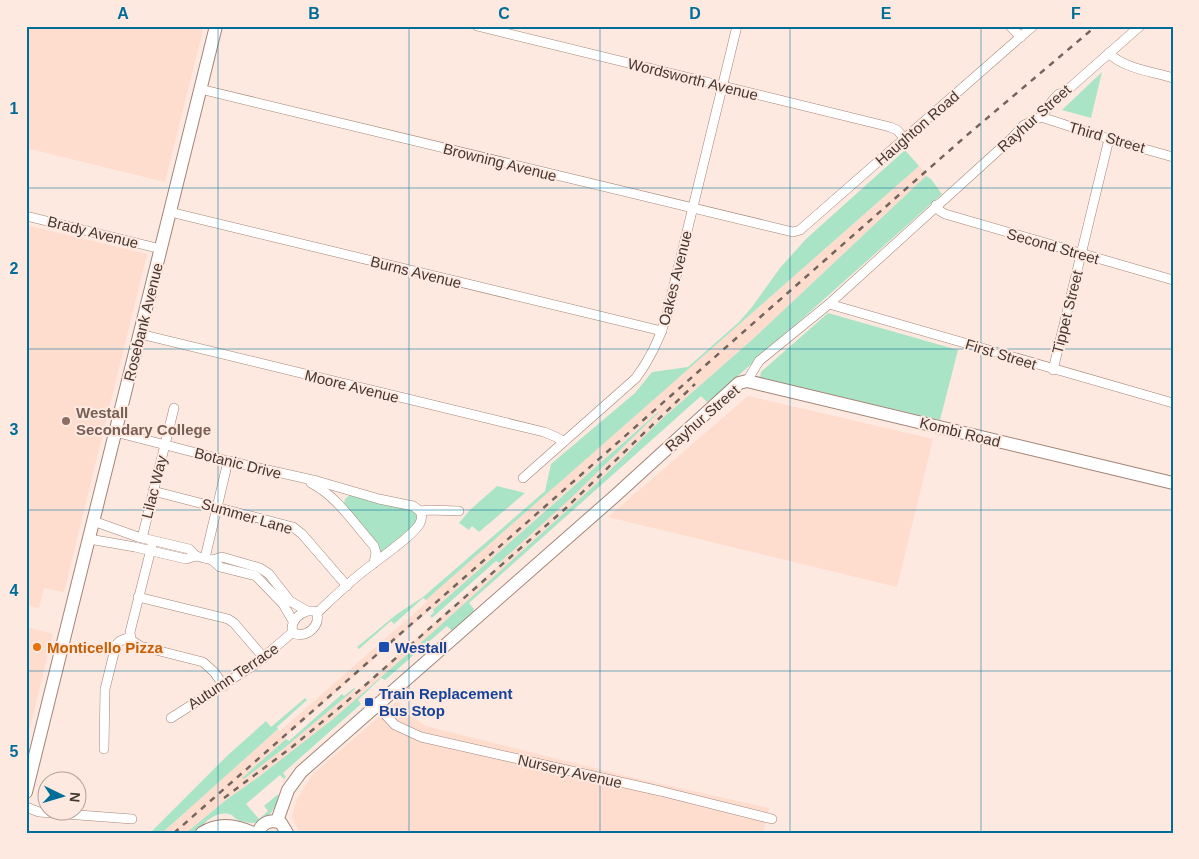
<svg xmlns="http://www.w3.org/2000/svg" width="1199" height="859" font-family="Helvetica,sans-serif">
<rect width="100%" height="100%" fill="#fee9e0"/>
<g fill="#fedcce" fill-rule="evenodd">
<path d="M 26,26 L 204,26 L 165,182 L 26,148 Z"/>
<path d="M 919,166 L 927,174 L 926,176 L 754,338 L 663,418 L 596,484 L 434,631 L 333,719 L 260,776 L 226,800 L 186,833 L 162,833 L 278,729 L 280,731 L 427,602 L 426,600 ZM 657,412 L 658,413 L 570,499 L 499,563 L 500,564 L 357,691 L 355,689 L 288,745 L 244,779 L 242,778 L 286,739 L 285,737 L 431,609 L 433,610 Z"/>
<path d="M 26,225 L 147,254 L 64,592 L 44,588 L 39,608 L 26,605 Z"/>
<path d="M 748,396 L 933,439 L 897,587 L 608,517 Z"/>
<path d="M 26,627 L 53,634 L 26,743 Z"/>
<path d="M 397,701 L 406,713 L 426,726 L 630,777 L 769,808 L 763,833 L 306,833 L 299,831 L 292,817 L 293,812 L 297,799 L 313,774 Z"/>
</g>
<g fill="#a9e4c6">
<path d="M 1102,72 L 1091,118 L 1062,110 Z"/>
<path d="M 905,150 L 919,166 L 426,600 L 423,598 L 394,624 L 391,621 L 359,649 L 357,647 L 397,614 L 423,597 L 545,491 L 551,464 L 635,393 L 652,372 L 688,367 L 739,322 L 752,307 L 780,268 L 806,239 Z"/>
<path d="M 926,176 L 931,179 L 942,194 L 720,392 L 707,402 L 701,396 L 469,603 L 474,609 L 473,614 L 453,632 L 447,626 L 385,680 L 381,678 L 358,700 L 361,704 L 283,773 L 286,777 L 284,779 L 280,775 L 246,804 L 259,819 L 268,811 L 264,806 L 277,795 L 279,795 C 276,810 264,827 246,822 C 240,821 236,820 232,815 C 216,809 205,823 194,833 L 186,833 L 226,800 L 260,776 L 333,719 L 434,631 L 596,484 L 663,418 L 754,338 Z"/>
<path d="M 828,313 L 958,350 L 940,420 L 760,378 L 761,372 Z"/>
<path d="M 658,412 L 658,413 L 570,499 L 499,563 L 496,561 L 432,618 L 430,616 L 434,612 L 433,610 Z"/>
<path d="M 497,486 L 525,493 L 479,532 L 472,526 L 469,530 L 459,523 L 470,510 Z"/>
<path d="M 350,495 L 416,510 L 419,521 L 382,556 L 344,504 L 345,499 Z"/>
<path d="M 354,688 L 355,689 L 288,745 L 244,779 L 242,778 L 286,739 L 289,741 L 342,694 L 344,696 Z"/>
<path d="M 305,698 L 307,700 L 277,727 L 278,729 L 162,833 L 150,833 L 229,754 L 266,721 L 271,727 Z"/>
</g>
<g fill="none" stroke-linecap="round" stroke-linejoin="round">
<defs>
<g id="street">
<path d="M 477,26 L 890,127 L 897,130 L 905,139"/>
<path d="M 1010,26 L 1021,37"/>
<path d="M 1109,53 C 1122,68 1154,72 1173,78"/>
<path d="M 200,89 L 793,232 L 800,230 L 1033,26"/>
<path d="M 1041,117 L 1109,139 L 1173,157"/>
<path d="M 936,205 L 940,211 L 945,214 L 1173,280"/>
<path d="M 170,212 L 662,331"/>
<path d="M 26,216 L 161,249"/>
<path d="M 829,304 L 1173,403"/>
<path d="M 140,334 L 544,432 L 556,437 L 563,441"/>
<path d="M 1053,370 L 1109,139"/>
<path d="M 747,381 L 759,361 L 829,304 L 1012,138 L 1024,125 L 1041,117 L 1053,100 L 1059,94 L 1064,93 L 1140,26"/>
<path d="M 115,432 L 228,461 L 317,481 L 379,499 L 413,506 L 420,511"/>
<path d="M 523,478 L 636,378 C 650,359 659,341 666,318 L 737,26"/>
<path d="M 311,483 C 337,496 355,525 374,546 L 376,553 L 374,563"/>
<path d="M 153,491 L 293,527 L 302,534 L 347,586"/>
<path d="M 420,511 L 430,510 L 459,511"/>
<path d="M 93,521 L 138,537 L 189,549 L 196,556 L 212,560 L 220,567 L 256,576 L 283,604 L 293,621"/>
<path d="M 142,538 L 174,408"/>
<path d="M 89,539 L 135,547 L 186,559 L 196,556"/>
<path d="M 153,541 L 130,632 L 131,640 L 140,646 L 203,662 L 214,672 L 224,686"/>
<path d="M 205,558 L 228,461"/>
<path d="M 212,560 L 222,557 L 260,568 L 269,574 L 290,601 L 307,611"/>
<path d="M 138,597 L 228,619 L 234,623 L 264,658"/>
<path d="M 307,611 L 314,611 L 317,613 C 320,626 308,637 295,634 L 292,629 C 292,620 299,614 307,611 Z"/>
<path d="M 317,613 C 335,596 353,578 373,564 C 383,556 416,533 420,523 C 422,519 422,515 420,511"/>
<path d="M 377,706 L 395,725 L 421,737 L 660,791 L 772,819"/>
<path d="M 171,718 L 254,665 L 293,632"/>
<path d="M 104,749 L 105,689 L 116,645 L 120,641 L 130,637"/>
<path d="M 26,807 L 39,812 L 132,819"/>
</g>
<g id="secondary">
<path d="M 26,792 L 216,26"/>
<path d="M 277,821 L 288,790 L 301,772 L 615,496 L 739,383 L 747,381 L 1173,483"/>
<path d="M 202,833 C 219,822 236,825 253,833"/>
<path d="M 258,833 C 262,822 271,819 281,823 L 287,833"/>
</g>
</defs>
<use href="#street" stroke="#a38476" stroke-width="10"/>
<use href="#secondary" stroke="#a38476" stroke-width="14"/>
<use href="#street" stroke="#fff" stroke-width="9"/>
<use href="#secondary" stroke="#fff" stroke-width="12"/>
<g stroke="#73645d" stroke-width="2.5" stroke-dasharray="6 6" stroke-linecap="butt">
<path d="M 224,798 L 292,747 L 345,703 L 566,508 L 695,384"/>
<path d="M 174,833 L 966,136 L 1096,26"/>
</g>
</g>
<path fill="none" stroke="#006d99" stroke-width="1" stroke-opacity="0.55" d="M 218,26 L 218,833M 409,26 L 409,833M 600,26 L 600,833M 790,26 L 790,833M 981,26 L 981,833M 26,188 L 1173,188M 26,349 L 1173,349M 26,510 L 1173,510M 26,671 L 1173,671"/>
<circle fill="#8d6e63" stroke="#fee9e0" stroke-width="2" cx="66" cy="421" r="5"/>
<circle fill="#e8710a" stroke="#fee9e0" stroke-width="2" cx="37" cy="647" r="5"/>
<g fill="#1a4fb4" stroke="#fee9e0" stroke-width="2">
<rect x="378" y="641" width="12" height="12" rx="2.5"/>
<rect x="364" y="697" width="10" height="10" rx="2.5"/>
</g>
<g text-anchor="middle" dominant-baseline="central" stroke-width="4" stroke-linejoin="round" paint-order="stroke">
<g font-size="15" fill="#443731" stroke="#fee9e0">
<text transform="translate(693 79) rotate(14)">Wordsworth Avenue</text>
<text transform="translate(1034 118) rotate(-42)">Rayhur Street</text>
<text transform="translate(917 128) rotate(-41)">Haughton Road</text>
<text transform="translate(1107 137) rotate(16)">Third Street</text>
<text transform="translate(500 162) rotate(14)">Browning Avenue</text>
<text transform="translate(93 232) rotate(14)">Brady Avenue</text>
<text transform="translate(1053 246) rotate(16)">Second Street</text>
<text transform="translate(416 272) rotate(14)">Burns Avenue</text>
<text transform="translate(675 278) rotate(-76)">Oakes Avenue</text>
<text transform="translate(1067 312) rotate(-76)">Tippet Street</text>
<text transform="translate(143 322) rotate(-76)">Rosebank Avenue</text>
<text transform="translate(1001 354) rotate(17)">First Street</text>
<text transform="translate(352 386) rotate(14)">Moore Avenue</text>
<text transform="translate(702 418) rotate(-41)">Rayhur Street</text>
<text transform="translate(960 432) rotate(14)">Kombi Road</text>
<text transform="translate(238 463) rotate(14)">Botanic Drive</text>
<text transform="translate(154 487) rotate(-76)">Lilac Way</text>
<text transform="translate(247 516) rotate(16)">Summer Lane</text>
<text transform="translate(233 676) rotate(-34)">Autumn Terrace</text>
<text transform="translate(570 771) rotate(13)">Nursery Avenue</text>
</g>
<g font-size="15" font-weight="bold" fill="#785e54" stroke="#fee9e0" text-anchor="start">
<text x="76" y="412">Westall<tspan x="76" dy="17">Secondary College</tspan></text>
</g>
<g font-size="15" font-weight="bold" fill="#c56008" stroke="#fee9e0" text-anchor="start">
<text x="47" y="647">Monticello Pizza</text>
</g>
<g font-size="15" font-weight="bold" fill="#164399" stroke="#fee9e0" text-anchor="start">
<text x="395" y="647">Westall</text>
<text x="379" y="693">Train Replacement<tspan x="379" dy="17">Bus Stop</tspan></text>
</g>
</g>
<rect width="1199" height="859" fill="none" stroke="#fee9e0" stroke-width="55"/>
<g transform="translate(62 796) rotate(95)"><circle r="24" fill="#fee9e0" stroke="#b4a29a"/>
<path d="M0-4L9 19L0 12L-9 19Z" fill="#006d99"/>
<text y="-8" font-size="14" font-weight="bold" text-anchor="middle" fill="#443731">N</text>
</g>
<rect x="28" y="28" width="1144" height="804" fill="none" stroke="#006d99" stroke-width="2"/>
<g font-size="16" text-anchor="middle" font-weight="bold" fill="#006d99">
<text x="123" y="19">A</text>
<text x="314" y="19">B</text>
<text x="504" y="19">C</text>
<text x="695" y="19">D</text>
<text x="886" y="19">E</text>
<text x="1076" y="19">F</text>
<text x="14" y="114">1</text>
<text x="14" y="274">2</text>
<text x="14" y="435">3</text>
<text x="14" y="596">4</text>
<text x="14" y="757">5</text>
</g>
</svg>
